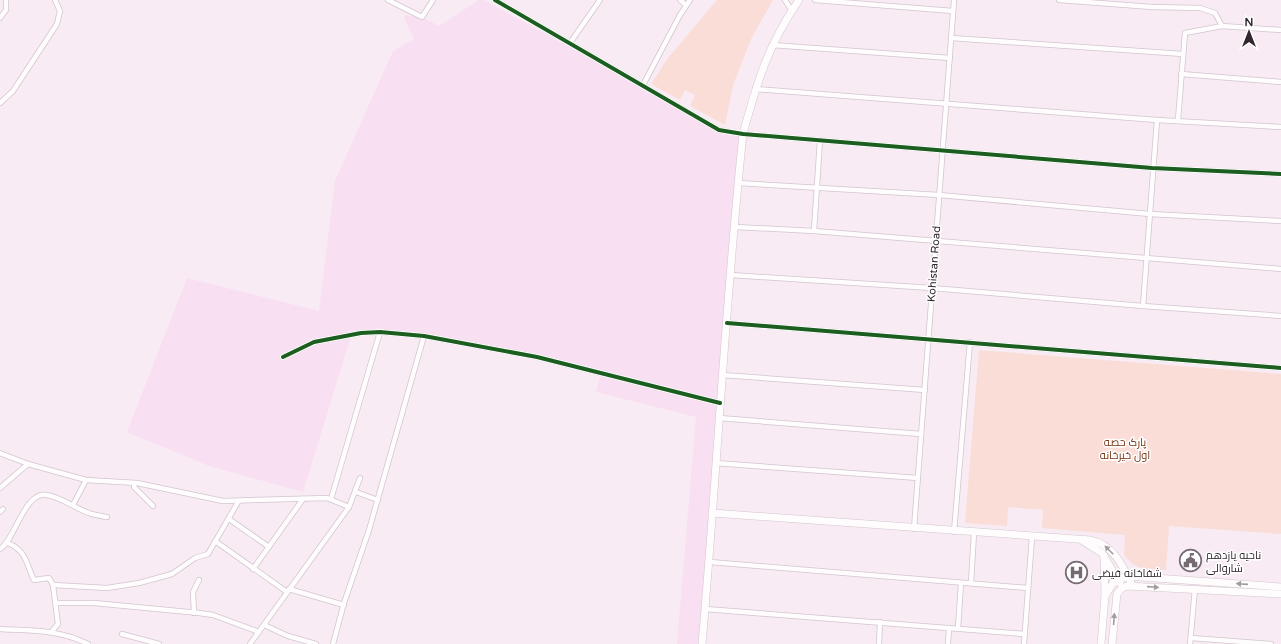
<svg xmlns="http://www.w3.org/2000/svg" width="1281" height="644" font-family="'Varela Round',Cairo,sans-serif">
<rect width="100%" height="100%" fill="#f8ebf4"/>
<path fill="#f8dff1" d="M 479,0 L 484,0 L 573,49 L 718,133 L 743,134 L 702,644 L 677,644 L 696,417 L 596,392 L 601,373 L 537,357 L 449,341 L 380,332 L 351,336 L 303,492 L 209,466 L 127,432 L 187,278 L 319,311 L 335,181 L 393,51 L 414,39 L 404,18 L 406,15 L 426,19 L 439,26 Z"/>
<g fill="#faddd7">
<path d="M 717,0 L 773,0 L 752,37 L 733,85 L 725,125 L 690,106 L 695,95 L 685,90 L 680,100 L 651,84 L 668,58 Z"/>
<path d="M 979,350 L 1281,374 L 1281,534 L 1169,526 L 1166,570 C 1148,569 1136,571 1124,555 L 1125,535 L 1042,528 L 1043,510 L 1008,507 L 1007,526 L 965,523 Z"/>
</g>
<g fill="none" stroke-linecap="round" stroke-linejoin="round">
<defs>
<g id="street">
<path d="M 388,0 L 422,17 L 433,0"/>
<path d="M 495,0 L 719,130 L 743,134 L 1152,168 L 1281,174"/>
<path d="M 680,0 L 686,5"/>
<path d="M 785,0 L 792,11"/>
<path d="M 815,0 L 953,11"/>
<path d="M 1059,0 L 1152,7 L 1200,8 L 1215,13 L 1222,26"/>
<path d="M 0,18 L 6,10 L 6,0"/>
<path d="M 951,38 L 1183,54"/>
<path d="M 570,43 L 600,0"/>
<path d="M 772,45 L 950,58"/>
<path d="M 1181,74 L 1281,82"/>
<path d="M 643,85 L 680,15 L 690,0"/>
<path d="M 755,89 L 1157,120 L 1281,127"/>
<path d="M 0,103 L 13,91 L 57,24 L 60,11 L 55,0"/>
<path d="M 1178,120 L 1185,33 L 1222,26 L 1281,30"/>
<path d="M 738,183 L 939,195 L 1150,214 L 1281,221"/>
<path d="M 735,227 L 814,231 L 1281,269"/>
<path d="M 814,231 L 820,140"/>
<path d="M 731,275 L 932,288 L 1143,306 L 1281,316"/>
<path d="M 1143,306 L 1157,120"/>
<path d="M 727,323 L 1281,368"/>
<path d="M 283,357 L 314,342 L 361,333 L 380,332 L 424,336 L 537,357 L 720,403"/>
<path d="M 722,375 L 925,390"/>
<path d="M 719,418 L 921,434"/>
<path d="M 0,453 L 28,464 L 86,480 L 137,483 L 223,501 L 327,498 L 349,507"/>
<path d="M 715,463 L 918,478"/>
<path d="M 134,483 L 134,487 L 153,506"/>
<path d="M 0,488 L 28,464"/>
<path d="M 356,492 L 378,500"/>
<path d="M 331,499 L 380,332"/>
<path d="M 73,505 L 86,480"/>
<path d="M 0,512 L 3,509"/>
<path d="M 229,519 L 269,547"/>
<path d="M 914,529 L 954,0"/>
<path d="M 954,532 L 970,342"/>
<path d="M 215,541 L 287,592"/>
<path d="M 8,543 C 27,551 26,564 34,580 L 49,578 L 53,585 L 58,624 L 52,631"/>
<path d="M 0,549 C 15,540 24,492 46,495 C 62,497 74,508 89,513 C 94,515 101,516 107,517"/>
<path d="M 710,562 L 1028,588"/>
<path d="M 253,569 L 303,499"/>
<path d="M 971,583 L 974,533"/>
<path d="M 53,585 L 107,588 L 139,583 L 172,574 L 195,558 L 208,554 L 238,502"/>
<path d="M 289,589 L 344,605"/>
<path d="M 56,603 L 94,603 L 199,613 L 213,615 L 259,632"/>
<path d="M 705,609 L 1024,634"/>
<path d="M 194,613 L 193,592 L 199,580"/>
<path d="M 264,625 L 288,636 L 316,644"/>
<path d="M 958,628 L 961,583"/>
<path d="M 0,629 C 32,631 58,629 88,644"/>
<path d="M 122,634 L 159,644"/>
<path d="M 1191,638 L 1271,644"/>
<path d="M 250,644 L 349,507 L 360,478"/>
<path d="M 333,644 L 344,603 L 369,530 L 424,336"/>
<path d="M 879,644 L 880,622"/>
<path d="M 948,644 L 949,628"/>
<path d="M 1024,644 L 1032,537"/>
<path d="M 1190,644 L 1195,589"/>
</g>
<g id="secondary">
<path d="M 712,513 L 1090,540 C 1113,544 1123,566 1132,585"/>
<path d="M 1083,541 L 1102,553 L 1120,583"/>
<path d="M 1105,596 L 1113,583 L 1127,576 L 1281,587"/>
<path d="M 702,644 C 717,474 725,304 743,134 C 757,82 768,45 799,0"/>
<path d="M 1101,644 L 1105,596 L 1104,556"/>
<path d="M 1112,644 L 1117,594 L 1122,588 L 1127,586 L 1281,594"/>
</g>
</defs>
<use href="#street" stroke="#d1c6ce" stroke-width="6"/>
<use href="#secondary" stroke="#d1c6ce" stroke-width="8"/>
<use href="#street" stroke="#fefcfd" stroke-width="4.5"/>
<use href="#secondary" stroke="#fefcfd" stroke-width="7"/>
<defs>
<g id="cycleway">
<path d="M 495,0 L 719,130 L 743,134 L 1152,168 L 1281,174"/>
<path d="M 727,323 L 1281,368"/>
<path d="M 283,357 L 314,342 L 361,333 L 380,332 L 424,336 L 537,357 L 720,403"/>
</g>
</defs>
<use href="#cycleway" stroke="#fff" stroke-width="6"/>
<use href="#cycleway" stroke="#1b5e20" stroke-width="4"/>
</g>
<defs><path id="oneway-solid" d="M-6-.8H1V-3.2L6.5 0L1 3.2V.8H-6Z"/></defs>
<g fill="#a29ca0">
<use href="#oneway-solid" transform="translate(1109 550) rotate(-135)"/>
<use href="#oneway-solid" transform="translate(1242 584) rotate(-176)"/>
<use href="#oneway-solid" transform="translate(1153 587) rotate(4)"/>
<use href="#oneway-solid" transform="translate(1114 619) rotate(-86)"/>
</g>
<defs>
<symbol id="civic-ring" viewBox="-11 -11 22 22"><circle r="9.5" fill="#fff" stroke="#776b73" stroke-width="1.5"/><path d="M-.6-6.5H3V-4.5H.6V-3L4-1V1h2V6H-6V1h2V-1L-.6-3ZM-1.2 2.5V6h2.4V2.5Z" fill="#776b73"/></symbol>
<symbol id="hospital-ring" viewBox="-11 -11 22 22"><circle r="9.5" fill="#fff" stroke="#776b73" stroke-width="1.5"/><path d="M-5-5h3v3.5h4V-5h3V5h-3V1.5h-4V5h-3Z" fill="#776b73"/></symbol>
</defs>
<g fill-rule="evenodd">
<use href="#civic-ring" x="1178" y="548" width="25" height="25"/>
<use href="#hospital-ring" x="1064" y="560" width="25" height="25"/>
</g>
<g text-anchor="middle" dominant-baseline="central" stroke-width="3" stroke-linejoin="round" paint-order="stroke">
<g font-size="11" fill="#31262e" stroke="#fff">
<text transform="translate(934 264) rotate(-86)">Kohistan Road</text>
</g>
<g font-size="11" fill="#753514" stroke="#fff">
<text x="1125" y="442">پارک حصه<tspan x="1125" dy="13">اول خیرخانه</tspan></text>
</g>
<g font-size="11" fill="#31262e" stroke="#fff" text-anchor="start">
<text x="1206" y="555">ناحیه یازدهم<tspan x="1206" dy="13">شاروالی</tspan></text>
<text x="1092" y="573">شفاخانه فیضی</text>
</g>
</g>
<g transform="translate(1249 32)" stroke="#ffffff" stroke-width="3" paint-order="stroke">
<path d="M0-3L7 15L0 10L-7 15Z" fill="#31262e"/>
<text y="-6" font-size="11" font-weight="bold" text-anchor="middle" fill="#31262e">N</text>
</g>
</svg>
